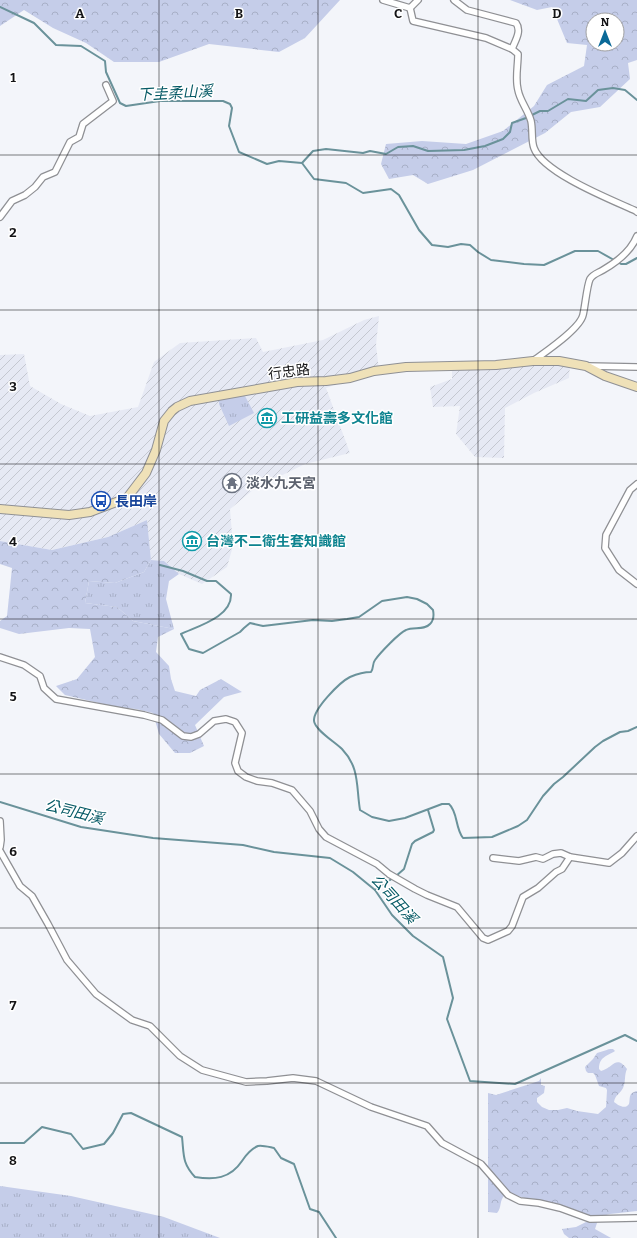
<svg xmlns="http://www.w3.org/2000/svg" width="637" height="1238" font-family="Bitter,'Noto Sans TC',serif">
<defs>
<pattern id="industrial-furrows" width="10" height="10" patternUnits="userSpaceOnUse"><rect width="10" height="10" fill="#e6e9f4"/><path d="M-1 1l2-2M0 10L10 0M9 11l2-2" fill="none" stroke="#c4c7d0"/></pattern>
<pattern id="grass-tufts" width="24" height="20" patternUnits="userSpaceOnUse"><rect width="24" height="20" fill="#c5cde9"/><path d="M3 7l-1-3M5 7V3M7 7l1-3M15 17l-1-3M17 17v-4M19 17l1-3" fill="none" stroke="#a8afc7"/></pattern>
<pattern id="forest-crowns" width="20" height="18" patternUnits="userSpaceOnUse"><rect width="20" height="18" fill="#c5cde9"/><path d="M2 6a3 3 0 1 1 6 0M12 15a3 3 0 1 1 6 0" fill="none" stroke="#a8afc7"/></pattern>
</defs>
<rect width="100%" height="100%" fill="#f3f5fa"/>
<g fill="url(#industrial-furrows)">
<path d="M 379,316 L 376,345 L 379,370 L 326,388 L 350,453 L 305,464 L 254,489 L 230,509 L 233,546 L 227,567 L 202,584 L 179,574 L 164,561 L 151,560 L 147,520 L 108,537 L 52,550 L 0,541 L 0,355 L 24,354 L 30,386 L 61,404 L 90,416 L 138,407 L 154,362 L 180,343 L 256,338 L 263,352 L 323,340 L 364,320 Z"/>
<path d="M 452,364 L 570,364 L 569,378 L 534,393 L 505,408 L 504,458 L 475,457 L 456,434 L 460,406 L 433,407 L 430,387 L 452,379 Z"/>
</g>
<g fill="url(#grass-tufts)">
<path d="M 245,396 L 254,413 L 229,426 L 219,404 L 219,401 L 222,399 Z"/>
<path d="M 151,560 L 164,561 L 179,574 L 169,581 L 166,599 L 174,629 L 133,621 L 117,607 L 85,603 L 89,581 L 115,583 L 144,572 Z"/>
<path d="M 0,1186 L 71,1196 L 164,1217 L 220,1238 L 0,1238 Z"/>
</g>
<g fill="url(#forest-crowns)" fill-rule="evenodd">
<path d="M 0,0 L 340,0 L 305,38 L 279,52 L 209,44 L 159,62 L 114,62 L 86,43 L 53,28 L 24,10 L 0,26 Z"/>
<path d="M 510,0 L 637,0 L 637,60 L 628,63 L 630,79 L 600,107 L 571,112 L 545,133 L 473,170 L 428,184 L 413,175 L 389,179 L 381,164 L 386,144 L 422,141 L 466,144 L 503,131 L 534,106 L 547,85 L 584,66 L 587,45 L 567,43 L 552,7 L 537,10 ZM 593,20 L 617,20 L 617,44 L 593,44 Z"/>
<path d="M 147,520 L 151,560 L 144,572 L 115,583 L 89,581 L 85,603 L 117,607 L 133,621 L 174,629 L 158,637 L 156,652 L 169,666 L 171,679 L 175,691 L 196,696 L 200,690 L 221,679 L 242,692 L 224,697 L 195,725 L 204,746 L 190,753 L 175,753 L 159,734 L 153,713 L 136,709 L 116,707 L 65,695 L 56,686 L 77,679 L 95,657 L 90,629 L 69,628 L 19,634 L 0,628 L 0,621 L 7,616 L 12,568 L 0,564 L 0,541 L 52,550 L 108,537 Z"/>
<path d="M 610,1049 L 613,1049 L 615,1051 C 607,1056 599,1057 599,1069 L 601,1071 C 613,1068 616,1054 627,1069 C 624,1075 626,1082 623,1088 C 620,1094 615,1095 614,1102 C 618,1105 625,1110 629,1104 C 630,1101 629,1097 631,1094 C 633,1092 634,1092 637,1091 L 637,1211 L 610,1214 L 599,1217 L 595,1229 L 611,1238 L 569,1238 L 564,1234 L 562,1229 L 576,1227 L 588,1221 L 588,1217 L 518,1196 L 505,1195 C 499,1200 502,1208 497,1213 L 488,1212 L 488,1093 L 496,1095 L 539,1081 L 541,1078 L 541,1085 L 545,1086 L 544,1093 L 537,1098 L 537,1102 L 542,1107 L 549,1110 L 558,1110 L 567,1108 L 577,1111 L 598,1114 L 606,1107 L 607,1090 L 606,1088 L 599,1086 L 595,1075 L 593,1073 L 588,1073 L 586,1071 L 585,1067 L 593,1059 L 597,1053 Z"/>
</g>
<g fill="none" stroke-linecap="round" stroke-linejoin="round">
<g stroke="#6a929a" stroke-width="2">
<path d="M 0,7 L 34,23 L 56,45 L 81,46 L 105,61 L 106,72 L 120,103 L 126,106 L 160,101 L 223,101 L 230,104 L 232,108 L 229,126 L 239,152 L 267,164 L 279,161 L 302,163 L 314,179 L 346,183 L 363,193 L 391,189 L 399,195 L 419,230 L 432,245 L 448,247 L 461,244 L 470,245 L 478,252 L 491,260 L 524,264 L 544,265 L 575,251 L 598,251 L 621,264 L 626,264 L 637,258"/>
<path d="M 302,163 L 313,151 L 326,149 L 363,153 L 370,151 L 386,154 L 398,147 L 413,146 L 428,151 L 464,150 L 485,146 L 503,139 L 510,132 L 512,123 L 526,118 L 540,111 L 548,111 L 568,99 L 586,101 L 598,90 L 613,88 L 625,90 L 637,100"/>
<path d="M 160,565 L 183,571 L 207,581 L 216,581 L 231,594 C 232,617 198,626 181,634 L 189,649 L 203,653 L 240,632 L 244,628 L 250,623 L 263,626 L 313,620 L 332,621 L 347,619 L 359,617 L 382,601 L 407,597 L 417,599 L 427,604 L 433,610 C 434,615 434,620 430,624 C 424,631 413,626 406,630 C 399,633 380,653 375,660 C 372,664 374,668 371,672 C 364,672 357,674 350,677 C 340,682 313,709 314,721 C 315,730 335,742 342,749 C 360,768 356,786 360,810 L 372,817 L 389,821 L 405,818 L 442,804 L 449,804 C 458,812 455,828 463,838 L 492,837 L 518,826 L 527,820 L 543,796 L 554,784 L 563,777 L 595,747 L 603,741 L 620,732 L 628,731 L 637,727"/>
<path d="M 0,802 L 81,827 L 153,838 L 243,845 L 274,852 L 330,858 L 353,872 L 375,890 L 392,915 L 413,936 L 443,957 L 453,998 L 447,1019 L 470,1081 L 515,1084 L 625,1035 L 637,1041"/>
<path d="M 375,890 L 396,876 L 404,869 L 412,844 L 415,841 L 433,832 L 434,830 L 428,810"/>
<path d="M 0,1143 L 24,1143 L 42,1127 L 71,1134 L 83,1149 L 104,1144 L 113,1133 L 123,1114 L 131,1113 L 182,1137 C 184,1155 182,1163 195,1177 C 214,1180 230,1179 242,1161 C 246,1155 251,1149 258,1146 C 262,1145 269,1147 274,1148 L 281,1158 L 294,1164 L 310,1209 L 319,1212 L 336,1238"/>
</g>
<defs>
<g id="street">
<path d="M 383,0 L 410,8 L 418,0"/>
<path d="M 454,0 L 467,10 L 516,23 C 522,31 515,41 512,49 L 518,54 C 518,66 515,79 518,90 C 520,101 528,110 531,121 C 533,130 531,140 534,148 C 543,173 612,200 636,211 L 637,212"/>
<path d="M 410,8 L 413,21 L 486,38 L 512,49"/>
<path d="M 0,217 L 12,201 L 25,195 L 35,187 L 43,177 L 55,172 L 70,142 L 79,137 L 83,124 L 113,101 L 106,85"/>
<path d="M 533,361 C 545,352 580,329 583,315 C 585,307 587,285 590,279 C 593,274 598,273 603,270 C 617,262 631,251 637,236"/>
<path d="M 588,366 L 637,367"/>
<path d="M 637,484 L 630,490 L 606,535 L 605,548 L 619,570 L 637,584"/>
<path d="M 0,657 L 24,665 L 40,676 L 44,688 L 56,699 L 144,715 L 162,720 L 183,736 L 191,737 L 199,734 L 214,721 L 226,719 L 235,722 L 242,733 L 235,763 L 238,771 L 246,777 L 257,781 L 272,783 L 292,790 L 310,811 L 319,829 L 326,837 L 377,864 L 389,874 L 415,889 L 427,895 L 457,907 L 483,938 L 488,940 L 508,931 L 512,926 L 523,897 L 538,888 L 556,872 L 562,869 L 570,857"/>
<path d="M 0,821 L 1,840 L 0,847"/>
<path d="M 0,851 L 20,886 L 32,896 L 48,924 L 67,960 L 96,994 L 132,1020 L 150,1026 L 180,1056 L 202,1070 L 246,1082 L 267,1081 L 293,1078 L 316,1081 L 371,1107 L 427,1126 L 442,1143 L 481,1164 L 508,1195 L 520,1201 L 539,1203 L 560,1208 L 590,1219 L 637,1218"/>
<path d="M 493,858 L 519,861 L 536,857 L 543,859 L 553,854 L 561,853 L 570,857 L 609,863 L 622,853 L 637,836"/>
</g>
<path id="secondary" d="M 0,509 L 69,515 L 90,512 L 127,498 L 146,473 L 156,450 L 164,421 L 172,411 L 177,407 L 190,401 L 297,382 L 326,381 L 350,378 L 374,371 L 406,367 L 496,365 L 533,361 L 559,361 L 586,366 L 605,376 L 637,387"/>
</defs>
<use href="#street" stroke="#8f9094" stroke-width="8"/>
<use href="#secondary" stroke="#8f9094" stroke-width="10"/>
<use href="#street" stroke="#fff" stroke-width="5.5"/>
<use href="#secondary" stroke="#efe1b8" stroke-width="8"/>
</g>
<path fill="none" stroke="#141416" stroke-width="1" stroke-opacity="0.55" d="M 159,0 L 159,1238M 318,0 L 318,1238M 478,0 L 478,1238M 0,155 L 637,155M 0,310 L 637,310M 0,464 L 637,464M 0,619 L 637,619M 0,774 L 637,774M 0,928 L 637,928M 0,1083 L 637,1083"/>
<defs>
<symbol id="museum-ring" viewBox="-11 -11 22 22"><circle r="9.5" fill="#fff" stroke="#0f9aa8" stroke-width="1.5"/><path d="M0-6L6-3V-2H-6V-3ZM-5-1h2V3h-2ZM-1-1h2V3h-2ZM3-1h2V3H3ZM-6 4H6V6H-6Z" fill="#0f9aa8"/></symbol>
<symbol id="temple-ring" viewBox="-11 -11 22 22"><circle r="9.5" fill="#fff" stroke="#6b7280" stroke-width="1.5"/><path d="M0-6L5-2H3V0L6.5 2.5H4V6H1.5V3h-3V6H-4V2.5H-6.5L-3 0V-2H-5Z" fill="#6b7280"/></symbol>
<symbol id="bus-ring" viewBox="-11 -11 22 22"><circle r="9.5" fill="#fff" stroke="#1a4fb4" stroke-width="1.5"/><path d="M-5-6H5V4H4V6H2V4H-2V6H-4V4H-5ZM-3.5-4V0h7V-4ZM-3.5 1.2v1.5H-2V1.2ZM2 1.2v1.5H3.5V1.2Z" fill="#1a4fb4"/></symbol>
</defs>
<g fill-rule="evenodd">
<use href="#museum-ring" x="256" y="407" width="22" height="22"/>
<use href="#temple-ring" x="221" y="472" width="22" height="22"/>
<use href="#bus-ring" x="90" y="490" width="22" height="22"/>
<use href="#museum-ring" x="181" y="530" width="22" height="22"/>
</g>
<g text-anchor="middle" dominant-baseline="central" stroke-width="3" stroke-linejoin="round" paint-order="stroke">
<g font-size="14" fill="#141416" stroke="#fff">
<text transform="translate(289 372) rotate(-7)">行忠路</text>
</g>
<g font-size="14" font-weight="bold" fill="#0d838f" stroke="#fff" text-anchor="start">
<text x="281" y="418">工研益壽多文化館</text>
<text x="206" y="541">台灣不二衛生套知識館</text>
</g>
<g font-size="14" font-weight="bold" fill="#5b616d" stroke="#fff" text-anchor="start">
<text x="246" y="483">淡水九天宮</text>
</g>
<g font-size="14" font-weight="bold" fill="#164399" stroke="#fff" text-anchor="start">
<text x="115" y="501">長田岸</text>
</g>
<g font-size="15" font-style="italic" fill="#055965" stroke="#fff">
<text transform="translate(175 93) rotate(-3)">下圭柔山溪</text>
<text transform="translate(74 812) rotate(14)">公司田溪</text>
<text transform="translate(394 899) rotate(48)">公司田溪</text>
</g>
</g>
<g font-size="13" text-anchor="middle" font-weight="bold" fill="#141416" stroke="#fff" stroke-width="3" stroke-linejoin="round" paint-order="stroke">
<text x="80" y="18">A</text>
<text x="239" y="18">B</text>
<text x="398" y="18">C</text>
<text x="557" y="18">D</text>
<text x="13" y="82">1</text>
<text x="13" y="237">2</text>
<text x="13" y="391">3</text>
<text x="13" y="546">4</text>
<text x="13" y="701">5</text>
<text x="13" y="856">6</text>
<text x="13" y="1010">7</text>
<text x="13" y="1165">8</text>
</g>
<g transform="translate(605 32)"><circle r="19" fill="#ffffff" stroke="#a1a1a2"/>
<path d="M0-3L7 15L0 10L-7 15Z" fill="#0a6998"/>
<text y="-6" font-size="11" font-weight="bold" text-anchor="middle" fill="#141416">N</text>
</g>
</svg>
